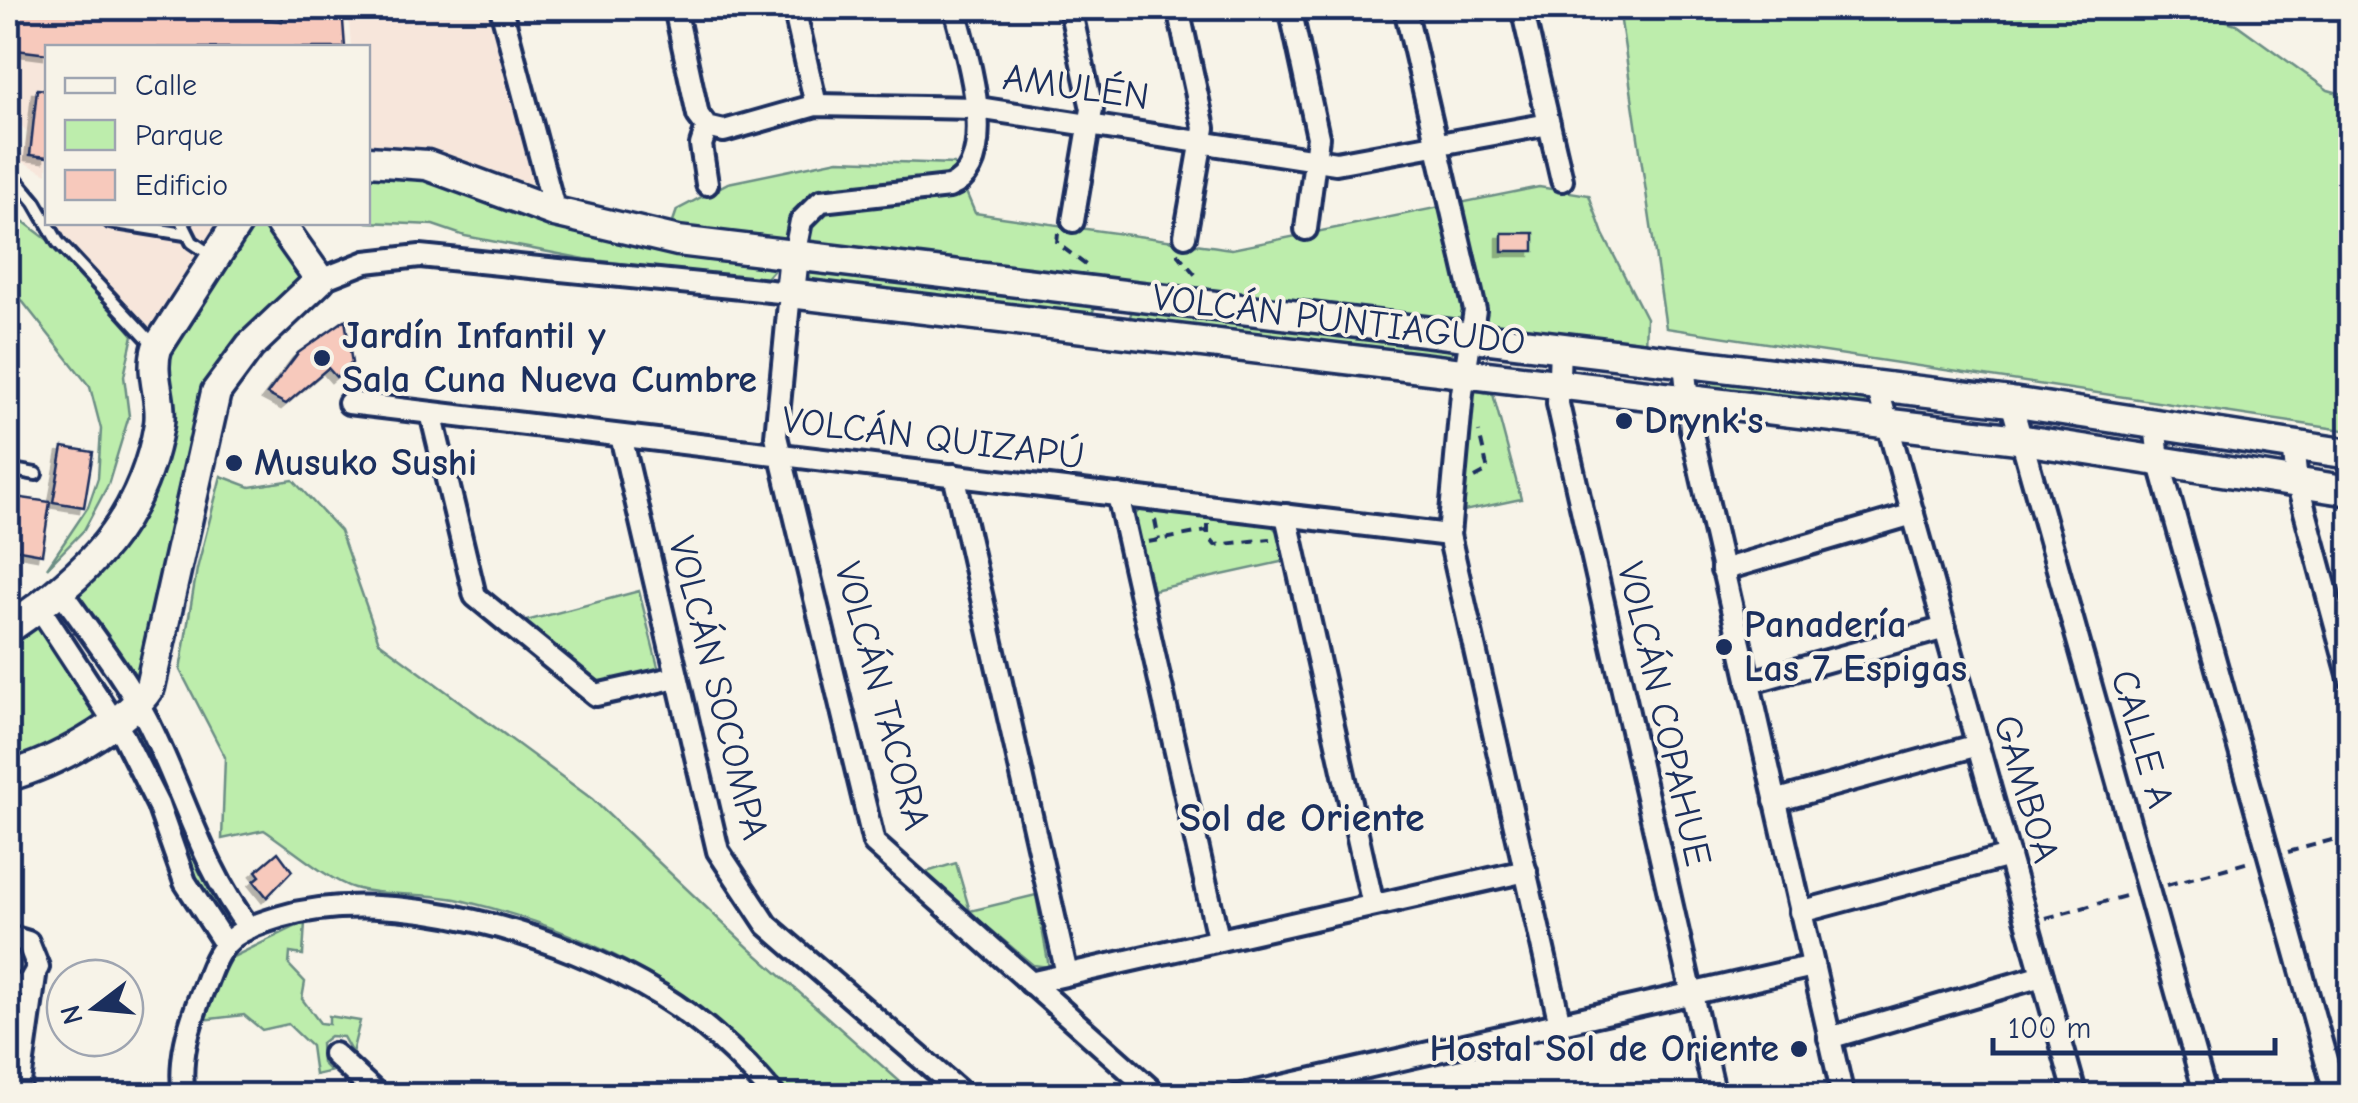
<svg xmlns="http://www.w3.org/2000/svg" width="2358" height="1103" font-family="'Comic Neue',sans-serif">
<defs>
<filter id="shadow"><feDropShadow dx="-5" dy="5" stdDeviation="0" flood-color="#0004"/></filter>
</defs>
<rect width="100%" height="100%" fill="#f7f3e8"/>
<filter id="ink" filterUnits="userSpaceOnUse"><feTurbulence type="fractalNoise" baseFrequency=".01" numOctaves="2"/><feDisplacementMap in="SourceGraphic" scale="20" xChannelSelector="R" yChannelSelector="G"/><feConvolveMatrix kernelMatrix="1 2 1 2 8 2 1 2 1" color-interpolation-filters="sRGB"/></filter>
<g filter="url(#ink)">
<g fill="#f7e6db">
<path d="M 8,8 L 344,8 L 347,47 L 48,48 L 47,174 L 21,161 L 28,133 L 8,111 Z"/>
<path d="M 348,8 L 496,8 L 536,173 L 530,184 L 521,187 L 444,155 L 368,153 L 368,48 L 351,47 Z"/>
<path d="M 60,223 L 231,223 L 147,333 L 56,233 Z"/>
</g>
<g fill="#bdedac" stroke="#6c8e85" stroke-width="2.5">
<path d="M 1619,8 L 2185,8 L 2236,24 L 2328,90 L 2350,96 L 2350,431 L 1666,328 Z"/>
<path d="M 838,160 L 954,164 L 975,213 C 1061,226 1147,237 1232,249 L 1539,187 L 1589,195 L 1603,234 L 1646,318 L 1645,348 L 670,230 L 677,210 L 728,183 Z"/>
<path d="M 368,170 L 402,170 L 773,266 L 773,271 L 765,280 L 585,259 L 465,236 L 433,225 L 368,222 Z"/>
<path d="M 8,210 L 56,246 L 133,335 L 124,376 L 129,416 L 108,485 L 84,530 L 47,568 L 88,507 L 98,478 L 101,429 L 90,387 L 8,283 Z"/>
<path d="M 248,223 L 266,223 L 302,270 L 302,279 L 243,335 L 212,375 L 193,431 L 142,669 L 135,677 L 72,592 L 112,554 L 162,364 Z"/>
<path d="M 811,270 L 1089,303 L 1094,309 L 1091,316 L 811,285 L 807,275 Z"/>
<path d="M 1133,307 L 1449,344 L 1452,353 L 1449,358 L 1129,320 Z"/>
<path d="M 1710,379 L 1865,395 L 1865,408 L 1708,391 Z"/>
<path d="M 1472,390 L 1493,394 L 1521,499 L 1464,511 L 1460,507 Z"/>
<path d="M 221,476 L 250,487 L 293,480 L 340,531 L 379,642 L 592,799 L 748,947 L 915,1095 L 790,1095 C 709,992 587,930 460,900 C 426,892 387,897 354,888 C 329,881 287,845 264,830 L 222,839 L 225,757 L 180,670 L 197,569 Z"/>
<path d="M 1141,509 L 1270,524 L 1277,531 L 1285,561 L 1149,591 L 1132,517 Z"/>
<path d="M 639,591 L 660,675 L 601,689 L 522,622 Z"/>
<path d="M 37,625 L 98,714 L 79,732 L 8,766 L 8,639 Z"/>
<path d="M 140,728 L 199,871 L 225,919 L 218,917 C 182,860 165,794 134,735 Z"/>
<path d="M 956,863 L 970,911 L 1036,895 L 1049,967 L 1033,965 L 923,873 Z"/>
<path d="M 305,922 L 303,955 L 290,953 L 289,965 L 305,982 L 302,999 L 320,1023 L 329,1024 L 329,1016 L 360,1021 L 352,1053 L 343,1037 L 330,1036 L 321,1043 L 322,1063 L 329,1070 L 341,1069 L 315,1075 L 311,1046 L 288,1024 L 262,1030 L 244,1015 L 201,1020 L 229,959 Z"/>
</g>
<g fill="#f7c9bc" stroke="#1b2f5e" stroke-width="2.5" filter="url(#shadow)">
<path d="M 8,8 L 174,8 L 282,21 L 285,8 L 342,8 L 345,48 L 48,48 L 48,54 L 8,49 Z"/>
<path d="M 37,89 L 48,90 L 48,157 L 30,155 Z"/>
<rect x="1502" y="233" width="32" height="18"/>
<path d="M 345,320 L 352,363 L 336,377 L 328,368 L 286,404 L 267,394 L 298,353 Z"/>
<path d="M 63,447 L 93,452 L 84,507 L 53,502 Z"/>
<path d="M 8,496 L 50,502 L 42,554 L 8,548 Z"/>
<path d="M 278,852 L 292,871 L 267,897 L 254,881 L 260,876 L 256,871 Z"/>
</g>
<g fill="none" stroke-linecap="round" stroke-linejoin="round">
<defs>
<g id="lane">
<path d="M 8,170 L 35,202 L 58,242 L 156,347"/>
<path d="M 110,222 L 185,234"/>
<path d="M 182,222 L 192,242 L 214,257"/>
<path d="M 8,469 L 36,474"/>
</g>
<g id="street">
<path d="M 501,8 L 555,212"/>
<path d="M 675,8 L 698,115 L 707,127"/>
<path d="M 794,8 L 816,105"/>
<path d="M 1070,8 L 1092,109 L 1073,221"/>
<path d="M 1178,8 L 1204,128 L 1185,236"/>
<path d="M 1290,8 L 1318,137 L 1306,229"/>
<path d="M 1405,8 L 1475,310 L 1462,393 L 1449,535 L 1560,1024"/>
<path d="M 1522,8 L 1562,180"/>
<path d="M 707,127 L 724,131 L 816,105 L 978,108 L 1336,163 L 1549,124"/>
<path d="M 707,127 L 701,145 L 707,184"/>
<path d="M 794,256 L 801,221 L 821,201 L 949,187 C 1004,165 965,50 955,8"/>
<path d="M 320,280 L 366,262 L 420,256 L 790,293 L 776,436 L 874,843 L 1158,1096"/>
<path d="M 1560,347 L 1558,404 L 1715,1096"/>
<path d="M 1684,363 L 1691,429 L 1843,1096"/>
<path d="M 1877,386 L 2076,1096"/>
<path d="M 2011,402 L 2206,1096"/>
<path d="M 349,403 L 1449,535"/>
<path d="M 431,413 L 475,596 L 596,695 L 677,677"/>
<path d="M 2155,424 L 2159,460 L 2336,1096"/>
<path d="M 621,436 L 718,851 L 767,925 L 965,1096"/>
<path d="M 2293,444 L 2297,482 L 2350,678"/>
<path d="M 954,475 L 1067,974"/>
<path d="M 1118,495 L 1218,938"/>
<path d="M 1286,515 L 1373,905"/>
<path d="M 1722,570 L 1913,514"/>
<path d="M 60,590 C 89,632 123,674 147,720 C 183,790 201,865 249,928"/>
<path d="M 39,607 L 124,737 L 158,805 L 185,882 L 225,944"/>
<path d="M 1748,683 L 1945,628"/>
<path d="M 1775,801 L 1978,745"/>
<path d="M 1800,912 L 2009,856"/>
<path d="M 8,936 L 28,942 L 38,967 L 29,983 L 8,989"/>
<path d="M 1030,983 L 1526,871"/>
<path d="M 1829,1038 L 2042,976"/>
<path d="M 334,1054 L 379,1096"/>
<path d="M 18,1096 L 35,976"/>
<path d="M 184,1096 C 178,1060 189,1025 202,992 C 209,976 214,956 226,944 C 239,929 261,923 280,917 C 392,884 563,935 660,995 C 704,1022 741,1056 774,1096"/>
<path d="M 1239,1096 L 1813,966"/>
</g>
<g id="secondary">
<path d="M 368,161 L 427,165 L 555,212 L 678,241 L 2011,402 L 2350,454"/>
<path d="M 794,256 L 790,293 L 2018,439 L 2350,491"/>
<path d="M 8,629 C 87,575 142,523 159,424 C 163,398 149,375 157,348 L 238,222"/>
<path d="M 8,776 C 52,764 125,726 150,687 L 216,392 L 250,346 L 320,280 L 279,222"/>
</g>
</defs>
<use href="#lane" stroke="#1b2f5e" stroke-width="18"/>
<use href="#street" stroke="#1b2f5e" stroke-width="28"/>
<use href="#secondary" stroke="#1b2f5e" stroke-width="35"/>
<g stroke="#1b2f5e" stroke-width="4" stroke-dasharray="10 8" stroke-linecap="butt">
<path d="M 1058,233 L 1057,243 L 1087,266"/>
<path d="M 1177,253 L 1199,279"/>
<path d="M 1475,478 L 1488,471 L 1479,432"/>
<path d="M 1155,520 L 1159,540"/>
<path d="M 1208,524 L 1208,536 L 1215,545 L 1270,539"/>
<path d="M 1148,542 L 1207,531"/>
<path d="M 2288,852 L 2350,835"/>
<path d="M 2167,885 L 2249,862"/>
<path d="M 2046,918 L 2129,895"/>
</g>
<use href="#lane" stroke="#f7f3e8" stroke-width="10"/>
<use href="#street" stroke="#f7f3e8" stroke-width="20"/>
<use href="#secondary" stroke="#f7f3e8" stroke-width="28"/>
</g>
</g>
<g fill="#1b2f5e" stroke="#f7f3e8" stroke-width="4">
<circle cx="322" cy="358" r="10"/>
<circle cx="1624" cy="421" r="10"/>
<circle cx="234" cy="463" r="10"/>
<circle cx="1724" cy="647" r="10"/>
<circle cx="1799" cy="1049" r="10"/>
</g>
<g text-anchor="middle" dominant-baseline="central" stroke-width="8" stroke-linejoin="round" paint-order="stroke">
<g font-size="38" fill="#1b2f5e" stroke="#f7f3e8">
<text transform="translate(1076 87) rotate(8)">AMULÉN</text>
<text transform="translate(1339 320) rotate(7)">VOLCÁN PUNTIAGUDO</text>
<text transform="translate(933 438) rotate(7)">VOLCÁN QUIZAPÚ</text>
<text transform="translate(718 688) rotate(76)">VOLCÁN SOCOMPA</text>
<text transform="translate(882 696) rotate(75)">VOLCÁN TACORA</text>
<text transform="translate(1664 714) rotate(77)">VOLCÁN COPAHUE</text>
<text transform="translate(2142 739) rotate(74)">CALLE A</text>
<text transform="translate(2026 789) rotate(74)">GAMBOA</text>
</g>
<g font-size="38" font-weight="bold" fill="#1b2f5e" stroke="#f7f3e8" text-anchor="start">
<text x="342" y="336">Jardín Infantil y<tspan x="342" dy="44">Sala Cuna Nueva Cumbre</tspan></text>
<text x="1644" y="421">Drynk's</text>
<text x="254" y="463">Musuko Sushi</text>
<text x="1744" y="625">Panadería<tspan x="1744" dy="44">Las 7 Espigas</tspan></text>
<text x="1779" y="1049" text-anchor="end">Hostal Sol de Oriente</text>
</g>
<g font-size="40" font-weight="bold" fill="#1b2f5e" stroke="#f7f3e8">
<text x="1302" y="818">Sol de Oriente</text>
</g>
</g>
<rect width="2358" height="1103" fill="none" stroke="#f7f3e8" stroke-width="40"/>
<rect x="20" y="20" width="2318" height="1063" fill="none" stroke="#1b2f5e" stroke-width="4" filter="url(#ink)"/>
<rect x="45" y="45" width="325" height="180" fill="#f7f3e8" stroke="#9fa5b1" stroke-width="2.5"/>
<rect x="65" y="78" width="50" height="15" fill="#f7f3e8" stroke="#9fa5b1" stroke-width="2.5"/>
<text x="135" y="95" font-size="30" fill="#1b2f5e">Calle</text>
<rect x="65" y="120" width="50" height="30" fill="#bdedac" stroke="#9fa5b1" stroke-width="2.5"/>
<text x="135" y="145" font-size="30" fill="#1b2f5e">Parque</text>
<rect x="65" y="170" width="50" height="30" fill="#f7c9bc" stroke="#9fa5b1" stroke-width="2.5"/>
<text x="135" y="195" font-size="30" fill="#1b2f5e">Edificio</text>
<g transform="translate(95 1008) rotate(254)"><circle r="48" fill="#f7f3e8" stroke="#9fa5b1" stroke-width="2.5"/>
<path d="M0-8L18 38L0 25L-18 38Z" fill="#1b2f5e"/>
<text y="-15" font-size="28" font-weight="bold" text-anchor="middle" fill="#1b2f5e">N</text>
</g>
<path d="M1993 1038v15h282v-15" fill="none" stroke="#1b2f5e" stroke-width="5"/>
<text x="2008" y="1038" font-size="30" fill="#1b2f5e" stroke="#f7f3e8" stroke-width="8" paint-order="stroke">100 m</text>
</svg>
